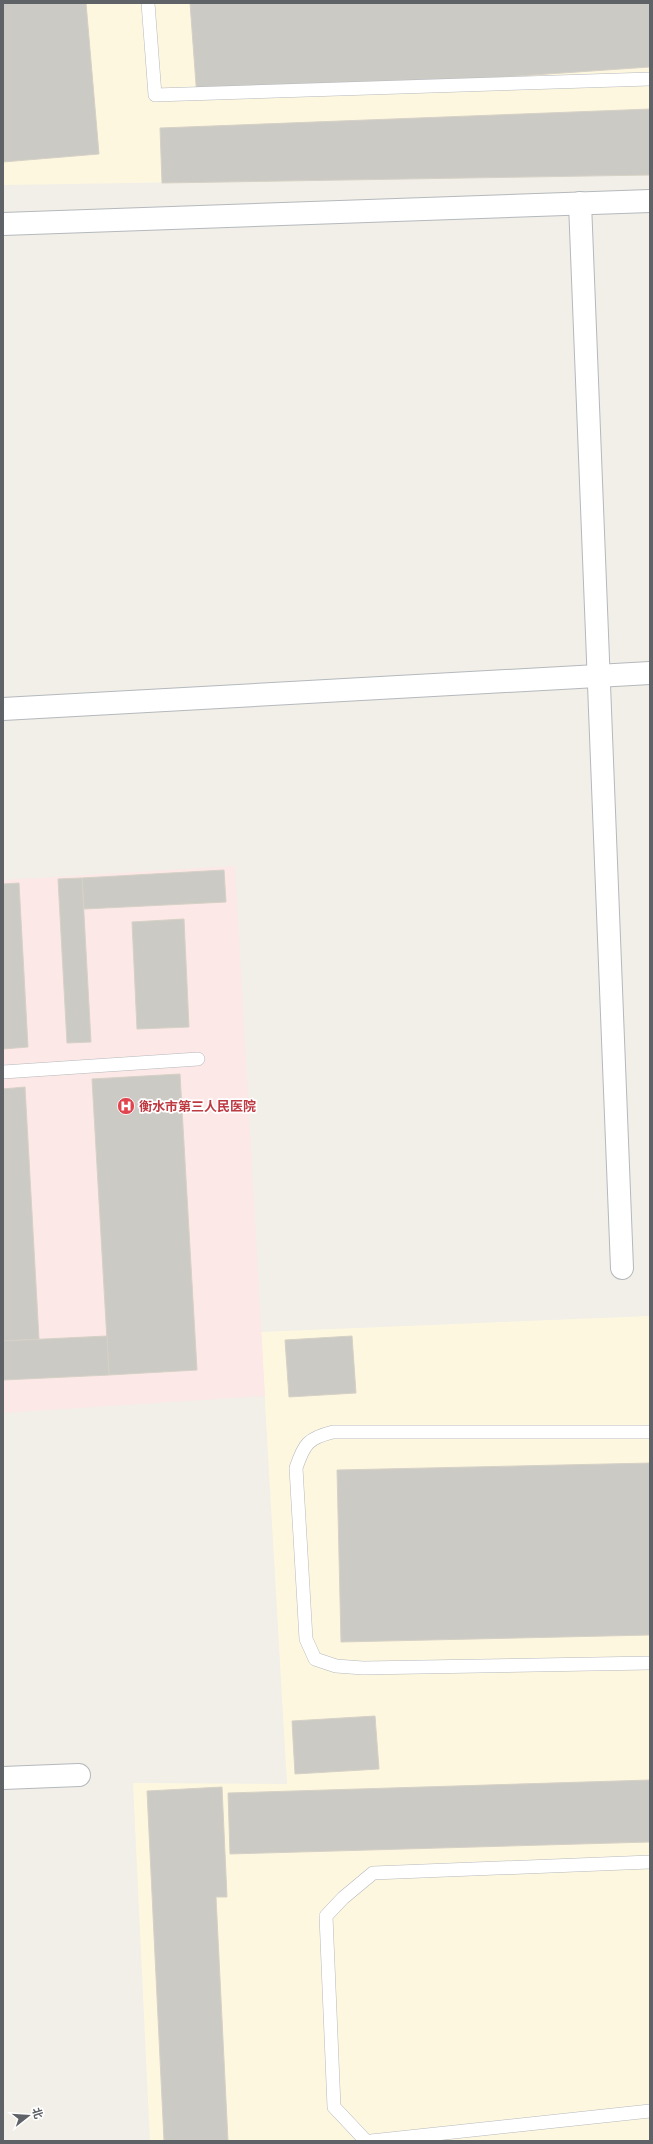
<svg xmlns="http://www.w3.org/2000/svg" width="653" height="2144" font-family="Barlow,'Noto Sans SC',sans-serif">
<rect width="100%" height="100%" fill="#f1efe8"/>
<g fill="#fef7e0">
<path d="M 3,3 L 650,3 L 650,175 L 3,185 Z"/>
<path d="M 650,1316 L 650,2141 L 150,2141 L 133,1783 L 287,1784 L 261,1332 Z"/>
</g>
<path fill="#fce8e6" d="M 235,866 L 265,1396 L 3,1413 L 3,880 Z"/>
<g fill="#cccac5" stroke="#d6d1c6">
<path d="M 3,3 L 86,3 L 99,154 L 3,162 Z"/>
<path d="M 190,3 L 650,3 L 650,67 L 197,98 Z"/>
<path d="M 650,109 L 650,175 L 162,183 L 160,128 Z"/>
<path d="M 224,870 L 226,902 L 84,909 L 82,878 Z"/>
<path d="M 82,878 L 91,1042 L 67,1043 L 58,879 Z"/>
<path d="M 19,883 L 28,1047 L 3,1049 L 3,884 Z"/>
<path d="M 184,919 L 189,1027 L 137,1029 L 132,922 Z"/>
<path d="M 180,1074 L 197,1370 L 109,1375 L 92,1079 Z"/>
<path d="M 25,1087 L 39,1339 L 3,1341 L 3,1089 Z"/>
<path d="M 107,1336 L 109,1375 L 3,1380 L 3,1341 Z"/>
<path d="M 352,1336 L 356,1393 L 289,1397 L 285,1340 Z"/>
<path d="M 650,1463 L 650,1635 L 341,1642 L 337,1470 Z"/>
<path d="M 375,1716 L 379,1769 L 295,1774 L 292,1721 Z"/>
<path d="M 650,1780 L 650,1842 L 230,1854 L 228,1793 Z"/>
<path d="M 222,1787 L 227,1897 L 216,1897 L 228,2141 L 164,2141 L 147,1791 Z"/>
</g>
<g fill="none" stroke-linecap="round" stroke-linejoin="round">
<defs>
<g id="service">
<path d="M 148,3 L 155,95 L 650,79"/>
<path d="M 3,1072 L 198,1059"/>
<path d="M 650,1432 L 333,1432 C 308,1438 304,1444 296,1468 L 306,1639 L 315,1659 L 336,1666 L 363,1668 L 650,1663"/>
<path d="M 366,2141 L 334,2107 L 326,1916 L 343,1898 L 373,1873 L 650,1862"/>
<path d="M 371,2141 L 650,2111"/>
</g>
<g id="minor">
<path d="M 580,203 L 622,1268"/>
<path d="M 3,224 L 650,201"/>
<path d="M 3,709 L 650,673"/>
<path d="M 3,1778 L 79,1775"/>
</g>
</defs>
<use href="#service" stroke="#b5b8bc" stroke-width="14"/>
<use href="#minor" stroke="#b5b8bc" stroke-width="24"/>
<use href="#service" stroke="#fff" stroke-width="13"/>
<use href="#minor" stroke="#fff" stroke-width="22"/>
</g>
<defs>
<symbol id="hospital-disc" viewBox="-11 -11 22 22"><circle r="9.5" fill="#e0444e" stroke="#fff"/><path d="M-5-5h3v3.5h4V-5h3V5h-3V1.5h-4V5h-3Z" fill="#fff"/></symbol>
</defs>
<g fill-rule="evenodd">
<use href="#hospital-disc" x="116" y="1096" width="20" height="20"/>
</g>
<g text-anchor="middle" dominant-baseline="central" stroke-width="3.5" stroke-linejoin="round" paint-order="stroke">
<g font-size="13" font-weight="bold" fill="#be3a42" stroke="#fff" text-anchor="start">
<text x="139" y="1106">衡水市第三人民医院</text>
</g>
</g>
<rect width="653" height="2144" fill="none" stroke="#5f6368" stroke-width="8"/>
<g transform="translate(28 2116) rotate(73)" stroke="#ffffff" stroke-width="3" paint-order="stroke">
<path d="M0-3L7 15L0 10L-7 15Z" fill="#5f6368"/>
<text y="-6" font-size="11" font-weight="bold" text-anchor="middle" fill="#5f6368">北</text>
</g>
</svg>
